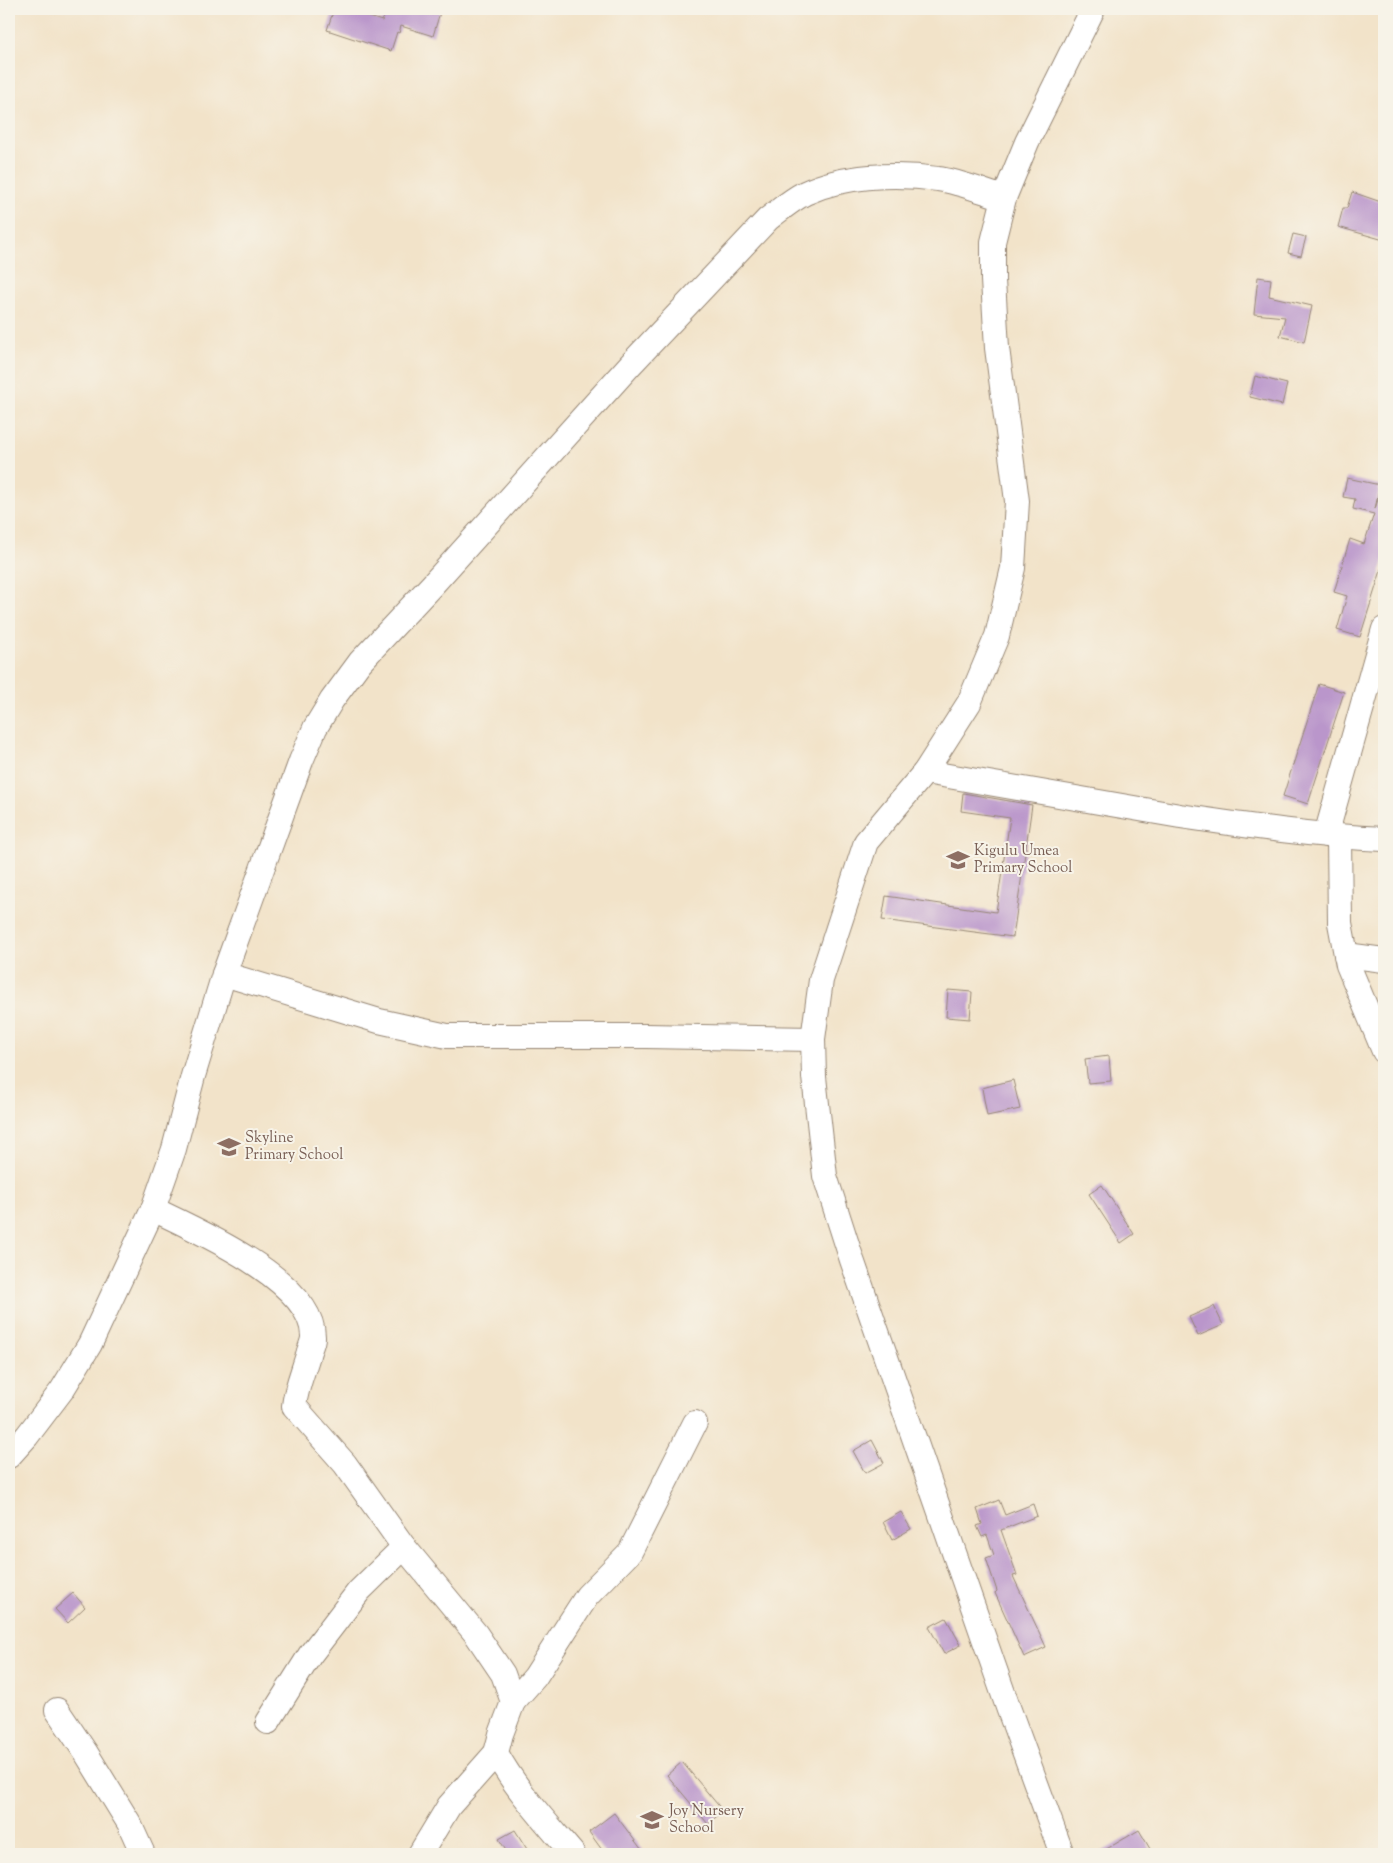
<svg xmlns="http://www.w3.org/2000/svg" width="1393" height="1863" font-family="'Sorts Mill Goudy',serif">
<rect width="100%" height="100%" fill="#f7f3e8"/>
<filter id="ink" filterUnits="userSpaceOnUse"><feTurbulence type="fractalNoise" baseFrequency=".02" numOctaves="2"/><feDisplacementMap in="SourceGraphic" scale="10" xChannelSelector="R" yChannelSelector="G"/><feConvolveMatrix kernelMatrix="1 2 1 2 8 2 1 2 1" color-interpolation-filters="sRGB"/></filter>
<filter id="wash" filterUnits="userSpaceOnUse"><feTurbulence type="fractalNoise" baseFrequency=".0096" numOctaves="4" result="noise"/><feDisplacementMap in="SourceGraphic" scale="20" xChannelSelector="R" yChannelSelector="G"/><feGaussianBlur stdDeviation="1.12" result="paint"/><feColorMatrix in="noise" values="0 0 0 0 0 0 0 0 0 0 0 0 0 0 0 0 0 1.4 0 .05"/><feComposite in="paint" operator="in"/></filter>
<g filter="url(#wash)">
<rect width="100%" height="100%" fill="#f2e3c9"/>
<g id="blocks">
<g fill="#ba96cb">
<path d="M 334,9 L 344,9 L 382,21 L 388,9 L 441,9 L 433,36 L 401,26 L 399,33 L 397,32 L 391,51 L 327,30 Z"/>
<path d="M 1352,192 L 1384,203 L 1384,240 L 1338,227 L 1343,208 L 1347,208 Z"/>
<path d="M 1293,234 L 1306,237 L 1301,256 L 1288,253 Z"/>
<path d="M 1258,277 L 1271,279 L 1269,296 L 1312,306 L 1304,342 L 1280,336 L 1285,317 L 1254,314 Z"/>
<path d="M 1255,376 L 1287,384 L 1282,405 L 1250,397 Z"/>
<path d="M 1347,478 L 1380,485 L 1375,509 L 1381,490 L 1384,491 L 1384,561 L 1360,637 L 1337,630 L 1347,596 L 1334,592 L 1350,539 L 1364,544 L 1374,514 L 1353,509 L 1355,499 L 1343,497 Z"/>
<path d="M 1319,684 L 1344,692 L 1308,804 L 1283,796 Z"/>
<path d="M 963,793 L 1032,805 L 1013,937 L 882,920 L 886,896 L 996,912 L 1010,818 L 961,811 Z"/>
<path d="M 948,990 L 972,992 L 970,1019 L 946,1017 Z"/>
<path d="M 1109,1056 L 1111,1081 L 1088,1083 L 1085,1059 Z"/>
<path d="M 1013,1080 L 1020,1109 L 987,1116 L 982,1088 Z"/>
<path d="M 1102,1185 L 1134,1234 L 1121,1243 L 1089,1194 Z"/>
<path d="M 1214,1306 L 1223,1325 L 1198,1336 L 1189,1317 Z"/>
<path d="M 872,1440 L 884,1463 L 865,1473 L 853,1451 Z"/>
<path d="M 999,1500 L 1005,1515 L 1033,1504 L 1037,1516 L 1001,1530 L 1017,1575 L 1013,1576 L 1046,1647 L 1024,1657 L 995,1593 L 997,1591 L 986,1558 L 994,1555 L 987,1535 L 982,1537 L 977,1526 L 982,1524 L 977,1509 Z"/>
<path d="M 901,1512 L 911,1529 L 892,1540 L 883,1522 Z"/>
<path d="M 73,1593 L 85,1607 L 68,1623 L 55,1609 Z"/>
<path d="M 946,1618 L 961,1645 L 944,1654 L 929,1627 Z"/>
<path d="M 682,1762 L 723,1811 L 708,1824 L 667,1775 Z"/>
<path d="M 614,1813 L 645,1854 L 605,1854 L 589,1832 Z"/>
<path d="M 515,1830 L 530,1854 L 508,1854 L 499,1839 Z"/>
<path d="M 1139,1830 L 1153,1854 L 1098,1854 Z"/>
</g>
</g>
</g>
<g filter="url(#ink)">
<use href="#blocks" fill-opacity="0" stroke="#968674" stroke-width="1"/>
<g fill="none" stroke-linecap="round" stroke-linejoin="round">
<defs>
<g id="minor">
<path d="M 925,772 C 1010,787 1095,802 1180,816 C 1248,826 1316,836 1384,839"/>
<path d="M 1326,835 L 1384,629"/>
<path d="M 1339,837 L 1340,923 L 1348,965 L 1384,1051"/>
<path d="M 1346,955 L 1384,960"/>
<path d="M 224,974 L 379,1021 L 447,1036 L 646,1036 L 813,1039"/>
<path d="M 153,1209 C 196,1230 314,1281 313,1337 C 313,1343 309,1349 308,1355 C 303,1372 296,1388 294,1406 L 345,1464 L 404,1547 L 476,1634 L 503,1674 L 513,1702 L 501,1734 L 496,1753 C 516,1790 546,1822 573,1854"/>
<path d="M 9,1456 L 27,1436 L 62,1390 L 90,1344 L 153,1209 L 174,1149 L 193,1076 L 224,974 L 301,761 L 315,728 L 332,700 L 360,662 L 433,584 L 630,365 L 768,219 C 780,210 791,200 805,193 C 843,175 896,173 938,179 C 957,181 984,192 1004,198"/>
<path d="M 513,1702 L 535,1677 L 587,1596 L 630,1552 L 695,1423"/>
<path d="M 57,1710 L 86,1753 L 129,1823 L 143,1854"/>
<path d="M 268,1722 L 310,1655 L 359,1591 L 404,1547"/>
<path d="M 420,1854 L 449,1806 L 496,1753"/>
<path d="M 1062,1854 L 1009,1710 L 852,1260 L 825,1176 L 814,1077 L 813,1039 L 821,980 L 866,842 L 925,772 L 969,703 L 997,636 L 1013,568 L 1017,501 L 997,348 L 993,280 L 993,242 L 1004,198 L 1027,142 L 1093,9"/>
</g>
</defs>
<use href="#minor" stroke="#968674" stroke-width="26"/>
<use href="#minor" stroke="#fff" stroke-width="24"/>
</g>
</g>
<defs>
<symbol id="school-bare" viewBox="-9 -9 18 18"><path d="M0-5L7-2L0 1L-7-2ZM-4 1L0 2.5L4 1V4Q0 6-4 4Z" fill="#8d6e63" stroke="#f7f3e8" stroke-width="2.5" paint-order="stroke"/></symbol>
</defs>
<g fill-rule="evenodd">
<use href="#school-bare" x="942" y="844" width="32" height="32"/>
<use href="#school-bare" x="213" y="1131" width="32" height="32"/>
<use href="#school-bare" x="636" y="1804" width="32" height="32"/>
</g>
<g text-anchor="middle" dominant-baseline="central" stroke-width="4" stroke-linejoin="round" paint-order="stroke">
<g font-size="15" fill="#785e54" stroke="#f7f3e8" text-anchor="start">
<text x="974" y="851">Kigulu Umea<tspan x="974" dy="17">Primary School</tspan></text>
<text x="245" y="1138">Skyline<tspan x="245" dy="17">Primary School</tspan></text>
<text x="669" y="1811">Joy Nursery<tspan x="669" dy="17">School</tspan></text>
</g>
</g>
<rect width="1393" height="1863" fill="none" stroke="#f7f3e8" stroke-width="30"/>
</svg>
